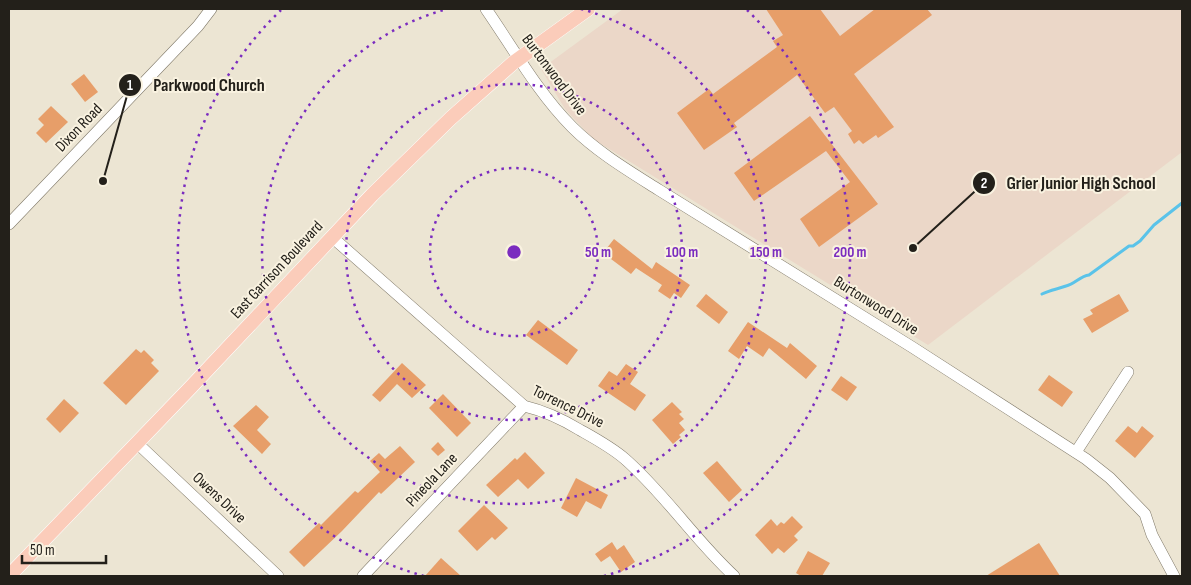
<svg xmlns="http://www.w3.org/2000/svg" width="1191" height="585" font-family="'Sofia Sans Condensed',sans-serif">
<rect width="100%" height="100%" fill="#ece5d3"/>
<path fill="#ebd7c8" d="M 623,9 L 1182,9 L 1182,152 L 928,345 L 593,139 L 565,109 L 541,69 Z"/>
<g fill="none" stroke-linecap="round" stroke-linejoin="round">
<path stroke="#5ac3e9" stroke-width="3" d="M 1042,294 C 1050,290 1058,289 1066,286 C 1075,284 1080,276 1089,275 L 1129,246 L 1133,246 L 1140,241 L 1154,225 L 1182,203"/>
</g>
<g fill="#e79e69">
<path d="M 766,9 L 820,9 L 840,36 L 875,9 L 927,9 L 932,15 L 854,74 L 894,127 L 878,138 L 876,135 L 863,144 L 859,140 L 854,144 L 848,134 L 852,131 L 834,107 L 825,113 L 797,75 L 734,123 L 737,127 L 704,150 L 677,113 L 709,89 L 713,94 L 777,47 L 773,41 L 783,35 Z"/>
<path d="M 84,74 L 98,92 L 85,102 L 71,84 Z"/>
<path d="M 51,106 L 68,122 L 46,143 L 36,133 L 44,125 L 38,119 Z"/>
<path d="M 810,116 L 878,204 L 819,247 L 800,219 L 850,182 L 826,151 L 754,201 L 734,173 Z"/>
<path d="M 614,239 L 652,269 L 656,262 L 690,285 L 681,298 L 674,293 L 670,299 L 658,291 L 662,285 L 636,268 L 631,274 L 603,253 Z"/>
<path d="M 706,294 L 728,312 L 719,324 L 696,306 Z"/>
<path d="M 1119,294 L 1129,311 L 1092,333 L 1083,319 L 1093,314 L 1090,310 Z"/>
<path d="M 538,320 L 578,350 L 567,365 L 526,335 Z"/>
<path d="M 748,322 L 787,348 L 790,343 L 817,366 L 806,379 L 769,348 L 763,357 L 747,346 L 739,359 L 728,351 Z"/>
<path d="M 136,349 L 141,353 L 144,350 L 154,360 L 151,363 L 159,371 L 126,405 L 103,383 Z"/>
<path d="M 402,363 L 426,385 L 412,398 L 397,384 L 380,402 L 372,395 Z"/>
<path d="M 626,364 L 638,372 L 630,384 L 646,395 L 635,411 L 598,386 L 609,371 L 617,376 Z"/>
<path d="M 1049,375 L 1073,392 L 1062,407 L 1038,390 Z"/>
<path d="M 841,376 L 857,387 L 847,401 L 831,390 Z"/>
<path d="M 443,394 L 471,423 L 457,437 L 429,408 Z"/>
<path d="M 64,399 L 79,413 L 60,433 L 46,419 Z"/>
<path d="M 672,402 L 682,412 L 679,414 L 684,419 L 679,423 L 685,430 L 679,435 L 681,437 L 673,444 L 652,420 Z"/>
<path d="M 256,405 L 269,417 L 257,430 L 271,444 L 262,454 L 233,426 Z"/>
<path d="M 1128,426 L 1137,433 L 1142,426 L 1154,436 L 1135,458 L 1115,441 Z"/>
<path d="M 438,442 L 445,450 L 438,456 L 431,449 Z"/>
<path d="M 400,446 L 415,462 L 381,494 L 379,492 L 342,531 L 304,567 L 289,552 L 319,523 L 321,525 L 355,491 L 358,493 L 380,472 L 370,461 L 379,453 L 385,459 Z"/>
<path d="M 525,452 L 545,473 L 528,489 L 518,479 L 498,497 L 486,485 L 515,458 L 517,460 Z"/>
<path d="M 717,461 L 742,490 L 729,502 L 703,473 Z"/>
<path d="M 576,478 L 608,495 L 601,509 L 586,501 L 577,517 L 561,508 Z"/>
<path d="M 484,505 L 508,528 L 495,540 L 492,537 L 477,551 L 458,531 Z"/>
<path d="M 792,516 L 803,527 L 794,536 L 798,540 L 784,553 L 778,548 L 772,554 L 755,535 L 771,519 L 777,526 L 781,522 L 784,524 Z"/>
<path d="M 612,542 L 617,550 L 624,545 L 635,562 L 621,572 L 610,556 L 601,562 L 595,554 Z"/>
<path d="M 1039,543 L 1060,576 L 986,576 Z"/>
<path d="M 808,551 L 830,563 L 822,576 L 801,576 L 796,573 Z"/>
<path d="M 441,558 L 461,576 L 425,576 Z"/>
</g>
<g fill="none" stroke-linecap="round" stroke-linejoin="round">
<defs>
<g id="minor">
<path d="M 486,9 C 513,48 538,93 572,127 C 597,152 629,171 659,190 L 912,347 L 1086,459 L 1110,478 L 1145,514 L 1152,535 L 1174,576"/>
<path d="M 9,224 L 198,26 L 211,9"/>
<path d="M 332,237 L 524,406 C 545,411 562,419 580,430 C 596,439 611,447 625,459 C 665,494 695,540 734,576"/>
<path d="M 137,443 L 278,576"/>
<path d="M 1076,452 L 1128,372"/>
<path d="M 363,576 L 524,406"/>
</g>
<path id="major" d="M 9,576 L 191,387 L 372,195 L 451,118 L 513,63 L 588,9"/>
</defs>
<use href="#minor" stroke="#817a6a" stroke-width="12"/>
<use href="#major" stroke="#fff" stroke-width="15"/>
<use href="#minor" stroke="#fff" stroke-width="11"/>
<use href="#major" stroke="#fbccba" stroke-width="14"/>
</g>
<g fill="none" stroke="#7b2cbf" stroke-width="2.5" stroke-dasharray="2.5 5">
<circle cx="514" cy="252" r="84"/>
<circle cx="514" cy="252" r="168"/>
<path d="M581 9A252 252 0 1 1 447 9"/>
<path d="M424 576A336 336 0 0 1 281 10M747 10A336 336 0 0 1 604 576"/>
</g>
<g text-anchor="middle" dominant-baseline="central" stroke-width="4" stroke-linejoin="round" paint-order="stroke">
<g font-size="16" fill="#23201a" stroke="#f9f2e0">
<text transform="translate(554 75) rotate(53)">Burtonwood Drive</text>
<text transform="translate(79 128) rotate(-46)">Dixon Road</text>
<text transform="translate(277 270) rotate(-47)">East Garrison Boulevard</text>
<text transform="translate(876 306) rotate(32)">Burtonwood Drive</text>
<text transform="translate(568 407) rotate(26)">Torrence Drive</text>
<text transform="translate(432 480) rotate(-47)">Pineola Lane</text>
<text transform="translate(219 498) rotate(43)">Owens Drive</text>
</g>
</g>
<circle cx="514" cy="252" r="8" fill="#7b2cbf" stroke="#f9f2e0" stroke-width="2.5"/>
<g font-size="15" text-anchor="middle" font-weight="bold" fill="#7b2cbf" stroke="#f9f2e0" stroke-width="4" stroke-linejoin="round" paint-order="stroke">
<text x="598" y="257">50 m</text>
<text x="682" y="257">100 m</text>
<text x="766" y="257">150 m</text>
<text x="850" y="257">200 m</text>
</g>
<path fill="none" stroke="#23201a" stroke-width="2" d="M103 181L130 85M913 248L984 183"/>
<g fill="#23201a" stroke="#f9f2e0" stroke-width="2">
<circle cx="103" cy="181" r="5"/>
<circle cx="913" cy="248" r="5"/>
<circle cx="130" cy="85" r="12"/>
<circle cx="984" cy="183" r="12"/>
</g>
<g font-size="15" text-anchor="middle" font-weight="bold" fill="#fff">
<text x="130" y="90">1</text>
<text x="984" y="188">2</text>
</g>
<g font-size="18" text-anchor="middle" font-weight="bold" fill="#23201a" stroke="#f9f2e0" stroke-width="4" stroke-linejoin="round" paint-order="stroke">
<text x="209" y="91">Parkwood Church</text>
<text x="1081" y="189">Grier Junior High School</text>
</g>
<rect width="1191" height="585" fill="none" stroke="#23201a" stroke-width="20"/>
<path d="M22 555v8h84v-8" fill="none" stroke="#23201a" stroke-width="2.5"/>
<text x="30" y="555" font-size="15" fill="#23201a" stroke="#f9f2e0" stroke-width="4" paint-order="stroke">50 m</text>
</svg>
